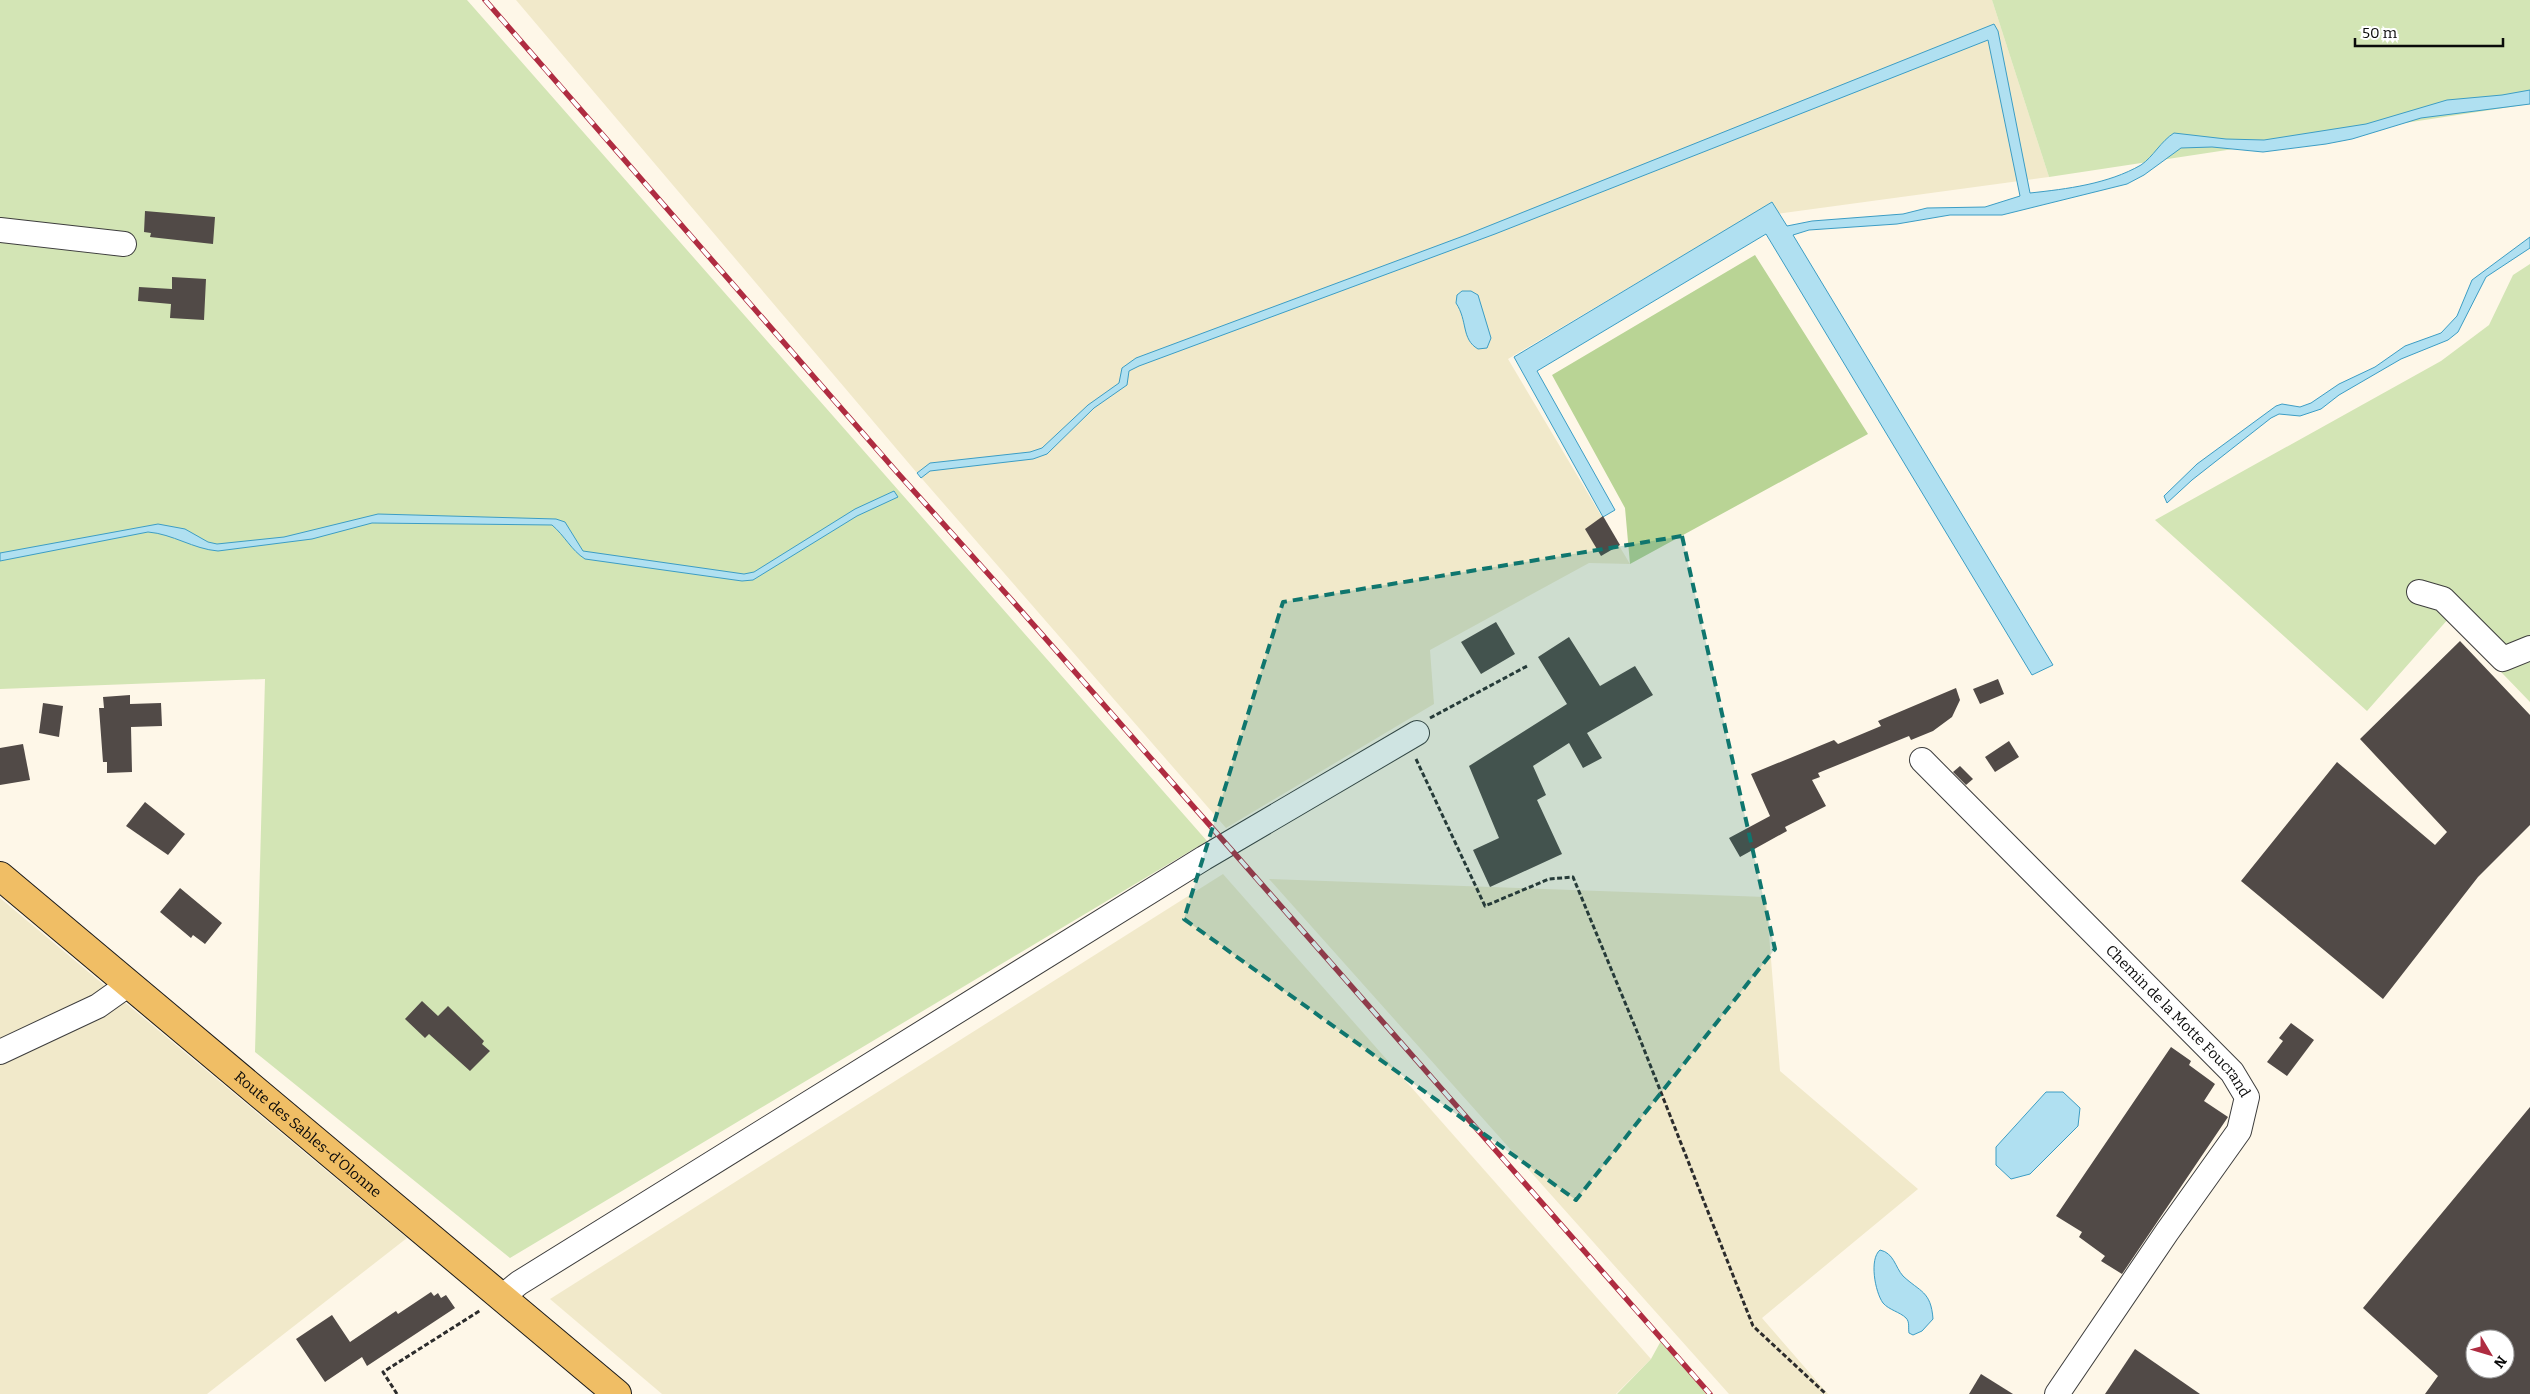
<svg xmlns="http://www.w3.org/2000/svg" width="2530" height="1394" font-family="Bitter,serif">
<rect width="100%" height="100%" fill="#fef7e8"/>
<g fill="#f1e9ca">
<path d="M 516,0 L 1992,0 L 2049,177 L 1746,218 L 1508,359 L 1630,564 L 1589,563 L 1430,650 L 1434,704 L 1226,828 L 917,473 Z"/>
<path d="M 1223,874 L 1651,1359 L 1616,1394 L 662,1394 L 550,1299 Z"/>
<path d="M 1269,879 L 1766,897 L 1780,1071 L 1918,1189 L 1762,1318 L 1828,1394 L 1729,1394 Z"/>
<path d="M 0,898 L 407,1238 L 207,1394 L 0,1394 Z"/>
</g>
<g fill="#d3e5b5">
<path d="M 0,0 L 467,0 L 1207,841 L 510,1258 L 255,1052 L 265,679 L 0,689 Z"/>
<path d="M 1992,0 L 2530,0 L 2530,104 L 2049,177 Z"/>
<path d="M 2530,264 L 2530,702 L 2449,618 L 2367,711 L 2155,520 L 2441,361 L 2489,325 L 2513,275 Z"/>
<path d="M 1662,1339 L 1710,1394 L 1617,1394 L 1651,1359 Z"/>
</g>
<path fill="#b9d495" d="M 1755,255 L 1868,434 L 1630,564 L 1625,508 L 1552,375 Z"/>
<g fill="#b0e0f1" stroke="#3c9dc4">
<path d="M 1994,24 L 1998,31 L 2030,193 C 2067,189 2108,184 2141,165 C 2153,157 2161,141 2174,133 L 2226,139 L 2264,140 L 2366,124 L 2447,100 L 2502,95 L 2530,90 L 2530,104 L 2421,118 L 2352,139 L 2326,144 L 2263,152 L 2212,147 L 2181,148 L 2144,175 L 2127,184 L 2002,215 L 1950,215 L 1897,224 L 1809,230 L 1793,235 L 2053,665 L 2032,675 L 1766,234 L 1537,371 L 1615,510 L 1603,517 L 1514,357 L 1772,202 L 1787,226 L 1812,221 L 1903,214 L 1927,208 L 1985,207 L 2020,196 L 1988,40 L 1495,234 L 1139,366 L 1129,371 L 1127,385 L 1094,408 L 1047,454 L 1033,459 L 930,471 L 921,478 L 917,473 L 930,463 L 1030,452 L 1042,448 L 1088,405 L 1119,383 L 1122,368 L 1136,358 L 1466,235 Z"/>
<path d="M 2530,237 L 2530,248 L 2486,277 L 2458,332 L 2448,340 L 2401,359 L 2339,395 L 2321,409 L 2300,416 L 2279,414 L 2271,418 L 2192,480 L 2167,503 L 2164,496 L 2197,464 L 2276,406 L 2282,404 L 2300,407 L 2311,403 L 2339,384 L 2375,367 L 2405,346 L 2441,333 L 2457,316 L 2472,280 Z"/>
<path d="M 1462,291 L 1471,291 L 1478,295 L 1491,338 L 1487,348 L 1478,349 C 1461,339 1468,321 1456,303 L 1457,295 Z"/>
<path d="M 894,491 L 898,497 L 857,516 L 753,580 L 742,581 L 585,559 C 571,550 565,536 552,525 L 372,523 L 312,539 L 218,551 C 193,549 173,534 148,532 L 0,561 L 0,553 L 158,524 L 185,529 L 208,542 L 217,544 L 284,537 L 378,514 L 556,519 L 565,522 L 583,551 L 744,574 L 754,572 L 855,509 Z"/>
<path d="M 2046,1092 L 2063,1092 L 2080,1108 L 2078,1126 L 2030,1174 L 2011,1179 L 1996,1165 L 1996,1147 Z"/>
<path d="M 1880,1250 C 1894,1253 1895,1267 1903,1276 C 1920,1292 1931,1291 1933,1319 L 1922,1331 L 1913,1335 L 1909,1333 C 1908,1328 1910,1322 1906,1318 C 1900,1312 1889,1310 1883,1303 C 1875,1292 1869,1259 1880,1250 Z"/>
</g>
<g fill="#514a47" fill-rule="evenodd">
<path d="M 145,211 L 215,217 L 213,244 L 150,237 L 151,233 L 144,232 Z"/>
<path d="M 172,277 L 206,279 L 204,320 L 170,318 L 171,304 L 138,301 L 139,287 L 172,289 Z"/>
<path d="M 1603,516 L 1620,545 L 1601,556 L 1585,529 Z"/>
<path d="M 1496,622 L 1515,654 L 1481,674 L 1461,642 Z"/>
<path d="M 1569,637 L 1600,686 L 1635,666 L 1653,695 L 1587,733 L 1602,758 L 1583,768 L 1569,743 L 1533,766 L 1546,795 L 1537,800 L 1562,854 L 1490,887 L 1473,850 L 1499,838 L 1469,766 L 1567,704 L 1538,657 Z"/>
<path d="M 2460,641 L 2530,715 L 2530,825 L 2478,877 L 2383,999 L 2241,881 L 2337,762 L 2435,845 L 2447,832 L 2360,739 Z"/>
<path d="M 1998,679 L 2004,694 L 1980,704 L 1973,689 Z"/>
<path d="M 1956,688 L 1960,700 L 1952,717 L 1933,731 L 1911,740 L 1909,736 L 1818,773 L 1820,777 L 1812,780 L 1826,806 L 1785,827 L 1787,831 L 1740,857 L 1729,838 L 1770,816 L 1751,774 L 1834,740 L 1838,744 L 1881,726 L 1878,721 Z"/>
<path d="M 130,695 L 130,704 L 161,703 L 162,726 L 131,727 L 132,772 L 107,773 L 107,762 L 103,762 L 99,708 L 104,708 L 103,697 Z"/>
<path d="M 43,703 L 63,706 L 59,737 L 39,733 Z"/>
<path d="M 2009,741 L 2019,757 L 1995,772 L 1985,757 Z"/>
<path d="M 23,744 L 30,780 L 0,785 L 0,748 Z"/>
<path d="M 1960,766 L 1973,779 L 1966,785 L 1953,772 Z"/>
<path d="M 145,802 L 185,834 L 168,855 L 126,826 Z"/>
<path d="M 180,888 L 222,923 L 205,944 L 193,935 L 191,938 L 160,912 Z"/>
<path d="M 422,1001 L 438,1016 L 448,1006 L 484,1041 L 482,1044 L 490,1051 L 470,1071 L 429,1034 L 425,1038 L 405,1019 Z"/>
<path d="M 2291,1023 L 2314,1040 L 2287,1076 L 2267,1062 L 2283,1041 L 2279,1038 Z"/>
<path d="M 2171,1047 L 2191,1061 L 2189,1065 L 2215,1084 L 2204,1101 L 2228,1117 L 2122,1274 L 2101,1261 L 2105,1256 L 2079,1237 L 2082,1232 L 2056,1216 Z"/>
<path d="M 2530,1107 L 2530,1394 L 2425,1394 L 2438,1376 L 2363,1308 ZM 2475,1339 L 2505,1339 L 2505,1369 L 2475,1369 Z"/>
<path d="M 431,1292 L 434,1296 L 438,1293 L 441,1298 L 446,1295 L 455,1308 L 367,1366 L 362,1357 L 325,1382 L 296,1339 L 332,1315 L 350,1342 L 396,1311 L 398,1314 Z"/>
<path d="M 2135,1349 L 2200,1394 L 2105,1394 Z"/>
<path d="M 1981,1374 L 2013,1394 L 1969,1394 Z"/>
</g>
<g fill="none" stroke-linecap="round" stroke-linejoin="round">
<defs>
<g id="minor">
<path d="M 0,230 L 124,244"/>
<path d="M 2419,592 L 2443,599 L 2503,659 L 2530,648"/>
<path id="s1" d="M 1922,760 L 2232,1072 L 2247,1097 L 2239,1131 L 2167,1232 L 2057,1394"/>
<path d="M 0,1052 L 98,1006 L 129,984"/>
<path d="M 502,1297 L 519,1283 L 1204,858 L 1417,733"/>
</g>
<g id="major">
<path id="s2" d="M 0,876 L 617,1394"/>
</g>
</defs>
<use href="#minor" stroke="#3d3d3d" stroke-width="26"/>
<use href="#major" stroke="#1b1b1b" stroke-width="30"/>
<g stroke="#2c2c2c" stroke-width="3" stroke-dasharray="5 2.5" stroke-linecap="butt">
<path d="M 1430,718 L 1529,665"/>
<path d="M 1416,759 L 1485,906 L 1549,879 L 1573,877 L 1636,1029 L 1753,1326 L 1826,1394"/>
<path d="M 397,1394 L 383,1372 L 481,1310"/>
</g>
<use href="#minor" stroke="#fff" stroke-width="24"/>
<use href="#major" stroke="#f0be65" stroke-width="28"/>
<defs>
<path id="rail" d="M 485,0 L 895,470 L 1009,597 L 1710,1394"/>
</defs>
<use href="#rail" stroke="#af2c41" stroke-width="5.5"/>
<use href="#rail" stroke="#fff" stroke-width="4" stroke-dasharray="11" stroke-linecap="butt"/>
</g>
<path fill="#0f766e" fill-opacity="0.2" stroke="#0f766e" stroke-width="4" stroke-dasharray="10 6" stroke-linejoin="round" d="M 1682,536 L 1775,949 L 1576,1200 L 1184,919 L 1283,602 Z"/>
<g text-anchor="middle" dominant-baseline="central" stroke-width="5" stroke-linejoin="round" paint-order="stroke">
<g font-size="15" fill="#0a0a0a" stroke="#fff">
<text stroke="none"><textPath href="#s1" startOffset="366">Chemin de la Motte Foucrand</textPath></text>
<text stroke="none"><textPath href="#s2" startOffset="402">Route des Sables-d'Olonne</textPath></text>
</g>
</g>
<g transform="translate(2490 1354) rotate(128)"><circle r="24" fill="#ffffff" stroke="#9d9d9d"/>
<path d="M0-4L9 19L0 12L-9 19Z" fill="#af2c41"/>
<text y="-8" font-size="14" font-weight="bold" text-anchor="middle" fill="#0a0a0a">N</text>
</g>
<path d="M2355 38v8h148v-8" fill="none" stroke="#0a0a0a" stroke-width="2.5"/>
<text x="2362" y="38" font-size="15" fill="#0a0a0a" stroke="#ffffff" stroke-width="4" paint-order="stroke">50 m</text>
</svg>
